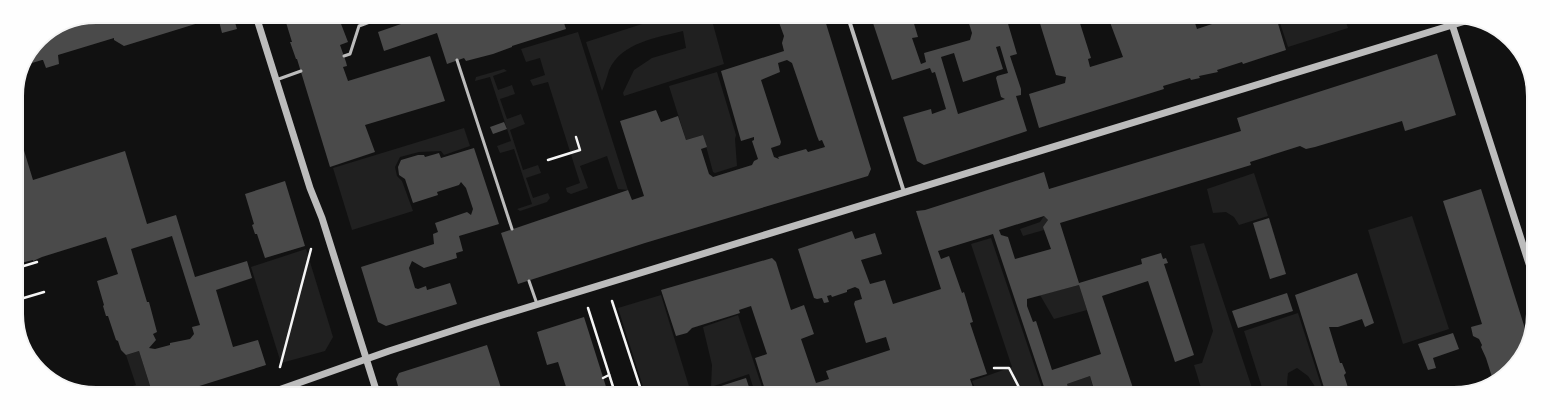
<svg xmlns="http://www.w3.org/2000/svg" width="1550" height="410" font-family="'Fira Sans Condensed',sans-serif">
<rect width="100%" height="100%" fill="#111"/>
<g fill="#202020">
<path d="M 664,17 L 711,17 L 724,64 L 624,96 L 623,93 L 634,70 L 652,58 L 686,48 L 683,31 C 656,38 622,42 609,70 C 607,77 605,84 602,91 L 586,42 Z"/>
<path d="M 1278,17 L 1344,17 L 1348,28 L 1288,47 Z"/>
<path d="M 578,32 L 628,190 L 618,189 L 607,156 L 580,166 L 588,188 L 571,194 L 567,192 L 566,188 L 580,183 L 548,82 L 533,86 L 530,80 L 545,75 L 540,58 L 526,62 L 521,49 Z"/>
<path d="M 504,69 L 507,71 L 493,76 L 498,90 L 512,85 L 515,94 L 500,99 L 507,119 L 521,114 L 525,124 L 510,130 L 523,170 L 538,165 L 541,173 L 526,178 L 533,198 L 548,193 L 550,198 L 547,202 L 520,211 L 517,209 L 532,204 L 514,149 L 500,153 L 497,146 L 511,141 L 490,77 L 475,81 L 476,77 Z"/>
<path d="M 717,72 L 736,135 L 735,139 L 737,166 L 715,173 L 713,172 L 703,135 L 686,140 L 669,86 Z"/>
<path d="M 464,128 L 470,146 L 444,155 L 441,151 L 419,152 L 400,157 L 395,167 L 397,176 L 402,181 L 413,211 L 352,230 L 333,168 Z"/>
<path d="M 1254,173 L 1268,216 L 1239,225 L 1234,217 L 1226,212 L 1213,213 L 1207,189 Z"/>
<path d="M 1044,216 L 1048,220 L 1044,230 L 1023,236 L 1020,229 L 1040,222 Z"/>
<path d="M 1412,216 L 1449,329 L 1403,344 L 1368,230 Z"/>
<path d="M 991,238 L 1043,391 L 1036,393 L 977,393 L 972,381 L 1012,367 L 971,244 Z"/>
<path d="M 1204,243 L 1254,394 L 1203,394 L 1194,365 L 1202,363 L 1213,331 L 1190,246 Z"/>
<path d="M 306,249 L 333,337 L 325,351 L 281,363 L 251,267 Z"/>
<path d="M 1079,285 L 1087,310 L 1054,319 L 1040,295 Z"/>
<path d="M 661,295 L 691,393 L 645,393 L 618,308 Z"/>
<path d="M 1298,313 L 1324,394 L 1320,394 L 1308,376 L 1297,368 L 1288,373 L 1287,383 L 1289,394 L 1264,394 L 1244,331 Z"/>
<path d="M 738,315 L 764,393 L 755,393 L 749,374 L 711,387 L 712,365 L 703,327 Z"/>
<path d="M 139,351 L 152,392 L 127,392 L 126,388 L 136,385 L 126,355 Z"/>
<path d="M 1090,376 L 1094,392 L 1089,393 L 1070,393 L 1067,384 Z"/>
</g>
<g fill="#4a4a4a" fill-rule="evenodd">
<path d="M 108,16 L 233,16 L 237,29 L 222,33 L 218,17 L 124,46 L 114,40 L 114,38 L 58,55 L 59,64 L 46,68 L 43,60 L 42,60 L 22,66 L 40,39 L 65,22 L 92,17 L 93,21 Z"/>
<path d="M 284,16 L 338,16 L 348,42 L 340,45 L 346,62 L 347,66 L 343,67 L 348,81 L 430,56 L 445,101 L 365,125 L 375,152 L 330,167 L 297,59 L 296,59 L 290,42 L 292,42 Z"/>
<path d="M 424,16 L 432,16 L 433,20 L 443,16 L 562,17 L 566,29 L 512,46 L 512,47 L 493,54 L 466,61 L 464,58 L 447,64 L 437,33 L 384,51 L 378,32 Z"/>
<path d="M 626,17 L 645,17 L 645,18 L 628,23 Z"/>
<path d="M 777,17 L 824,17 L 871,169 L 868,176 L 645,243 L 518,284 L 501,233 L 628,190 L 632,200 L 644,196 L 620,121 L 656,110 L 661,122 L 678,116 L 686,140 L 703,135 L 707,147 L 701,149 L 709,174 L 713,177 L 752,165 L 754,161 L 758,159 L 752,141 L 754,140 L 754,137 L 741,141 L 721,71 L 784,51 L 782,43 L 784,36 ZM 787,60 L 792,63 L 817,136 L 819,141 L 822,140 L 825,147 L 808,152 L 806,149 L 778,157 L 779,159 L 774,157 L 771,148 L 780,145 L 781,142 L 761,80 L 780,72 L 778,63 Z"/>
<path d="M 871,17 L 912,17 L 918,37 L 912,38 L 921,64 L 926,62 L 924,53 L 970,40 L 972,33 L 967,17 L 991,17 L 992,19 L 1006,17 L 1017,54 L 1010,56 L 1021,89 L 1021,95 L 1016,96 L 1027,131 L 924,165 L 917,161 L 903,117 L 931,109 L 932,114 L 946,109 L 935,72 L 932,73 L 930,68 L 892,80 ZM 1000,46 L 1008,73 L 997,76 L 996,78 L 1001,97 L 1005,99 L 958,114 L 941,57 L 954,53 L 963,82 L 1003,69 L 996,47 Z"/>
<path d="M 1038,17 L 1078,17 L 1091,58 L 1088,59 L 1090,67 L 1123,57 L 1108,17 L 1193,17 L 1197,29 L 1233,17 L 1276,17 L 1286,50 L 1243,64 L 1242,62 L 1217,70 L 1218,72 L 1199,76 L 1200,78 L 1191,80 L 1190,78 L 1163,86 L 1164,89 L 1039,128 L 1029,94 L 1065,83 L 1066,77 L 1056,75 Z"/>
<path d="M 1379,17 L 1397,17 L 1397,18 L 1380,23 Z"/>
<path d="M 1437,54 L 1456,115 L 1405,131 L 1402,121 L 1315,147 L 1306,149 L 1300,146 L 1250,162 L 1251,165 L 1060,223 L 1079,283 L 1142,264 L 1141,259 L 1161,253 L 1163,259 L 1166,258 L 1168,263 L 1164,264 L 1194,355 L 1175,362 L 1148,281 L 1102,296 L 1135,394 L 1095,393 L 1090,376 L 1067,384 L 1070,393 L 1046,393 L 993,234 L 938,251 L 941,259 L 949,256 L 962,293 L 964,292 L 973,322 L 970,323 L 987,374 L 970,379 L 975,393 L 766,393 L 755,358 L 767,354 L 751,306 L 739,310 L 740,313 L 692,328 L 687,333 L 676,336 L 661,290 L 772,258 L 776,262 L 791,310 L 804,305 L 814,334 L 801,339 L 816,383 L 829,379 L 826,371 L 890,350 L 886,337 L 866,343 L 854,304 L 855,301 L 862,299 L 859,289 L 855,287 L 847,290 L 847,292 L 832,297 L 831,295 L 827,296 L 829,302 L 824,303 L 822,298 L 817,299 L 814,298 L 798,249 L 852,231 L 855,239 L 875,233 L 882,254 L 861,260 L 870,284 L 885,280 L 893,304 L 941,289 L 916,211 L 925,210 L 1044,172 L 1049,189 L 1241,131 L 1237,118 ZM 1044,216 L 1048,220 L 1043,227 L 1051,249 L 1015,259 L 1008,237 L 1001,235 L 999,230 ZM 1079,285 L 1101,354 L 1052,370 L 1036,321 L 1033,322 L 1027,306 L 1027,299 Z"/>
<path d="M 504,122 L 507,129 L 493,134 L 490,127 Z"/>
<path d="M 22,144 L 33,180 L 125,151 L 147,224 L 176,215 L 195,277 L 247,261 L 252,278 L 216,290 L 233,347 L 258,340 L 266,365 L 177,393 L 152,392 L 139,351 L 126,355 L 121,350 L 118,341 L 116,340 L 108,316 L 106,316 L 103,306 L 104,305 L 97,281 L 118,274 L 106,237 L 42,257 L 33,261 L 33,260 L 17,264 L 16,146 ZM 172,236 L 200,325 L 192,327 L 194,334 L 190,339 L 170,343 L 170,345 L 155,349 L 149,348 L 156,340 L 153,334 L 157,332 L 149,302 L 147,302 L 131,249 Z"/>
<path d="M 474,148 L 499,224 L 459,236 L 463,251 L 456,253 L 457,258 L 424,268 L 412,261 L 409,268 L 415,288 L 418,289 L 426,286 L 427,290 L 450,283 L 457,304 L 386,326 L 378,322 L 361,267 L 434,244 L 433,234 L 438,232 L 435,223 L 467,212 L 471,215 L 473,209 L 466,188 L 461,182 L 459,185 L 437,192 L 438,195 L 413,203 L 405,179 L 399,175 L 398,167 L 401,160 L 418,155 L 424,155 L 425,157 L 439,153 L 441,158 Z"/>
<path d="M 285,181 L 305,246 L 265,258 L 257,234 L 255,234 L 252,225 L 254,224 L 245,194 Z"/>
<path d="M 1481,189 L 1528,338 L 1507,374 L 1489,382 L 1492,377 L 1486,358 L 1481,347 L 1482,345 L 1479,339 L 1473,336 L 1471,327 L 1482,324 L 1443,201 Z"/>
<path d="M 1269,218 L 1286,274 L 1270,279 L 1253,223 Z"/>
<path d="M 1357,273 L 1374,323 L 1365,327 L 1362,319 L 1338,327 L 1329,327 L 1340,363 L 1342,363 L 1346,373 L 1344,375 L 1350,394 L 1326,394 L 1295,295 Z"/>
<path d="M 1287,293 L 1293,311 L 1238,328 L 1232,311 Z"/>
<path d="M 584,317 L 608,393 L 568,393 L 558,362 L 547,365 L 537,332 Z"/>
<path d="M 1453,333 L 1459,349 L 1433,358 L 1436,368 L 1428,370 L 1418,344 Z"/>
<path d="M 487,345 L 501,388 L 485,393 L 400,393 L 396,379 L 399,373 Z"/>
<path d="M 746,378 L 751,393 L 711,393 L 710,391 L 721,386 Z"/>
</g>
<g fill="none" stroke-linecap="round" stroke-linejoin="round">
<g stroke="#f5f5f5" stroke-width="2.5">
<path d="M 548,160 L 580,150 L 576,137"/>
<path d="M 17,268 L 37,262"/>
<path d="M 17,300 L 44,292"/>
<path d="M 612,301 L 642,393"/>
<path d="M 588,308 L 615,393"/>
<path d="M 280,367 L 311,249"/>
<path d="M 994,368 L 1009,368 L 1022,393"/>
<path d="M 603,378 L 609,375"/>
</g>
<g stroke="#bcbcbc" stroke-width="3">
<path d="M 344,56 L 350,54 L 359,26 L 386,16"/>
<path d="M 457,60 L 512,229"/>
<path d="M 276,80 L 301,71"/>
<path d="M 529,281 L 537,304"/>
</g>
<path stroke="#bcbcbc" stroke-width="4" d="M 848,17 L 904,192"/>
<g stroke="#bcbcbc" stroke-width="7">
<path d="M 256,16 L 310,188 L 322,218 L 377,393"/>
<path d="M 1450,18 L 1532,273"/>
<path d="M 270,393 L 389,351 L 473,324 L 1472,19"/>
</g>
</g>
<path d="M0 0H1550V410H0ZM96 23H1454A73 73 0 0 1 1527 96V314A73 73 0 0 1 1454 387H96A73 73 0 0 1 23 314V96A73 73 0 0 1 96 23Z" fill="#fefefe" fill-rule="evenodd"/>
<path fill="none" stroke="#f5f5f5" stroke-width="2" d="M96 23H1454A73 73 0 0 1 1527 96V314A73 73 0 0 1 1454 387H96A73 73 0 0 1 23 314V96A73 73 0 0 1 96 23Z"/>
</svg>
